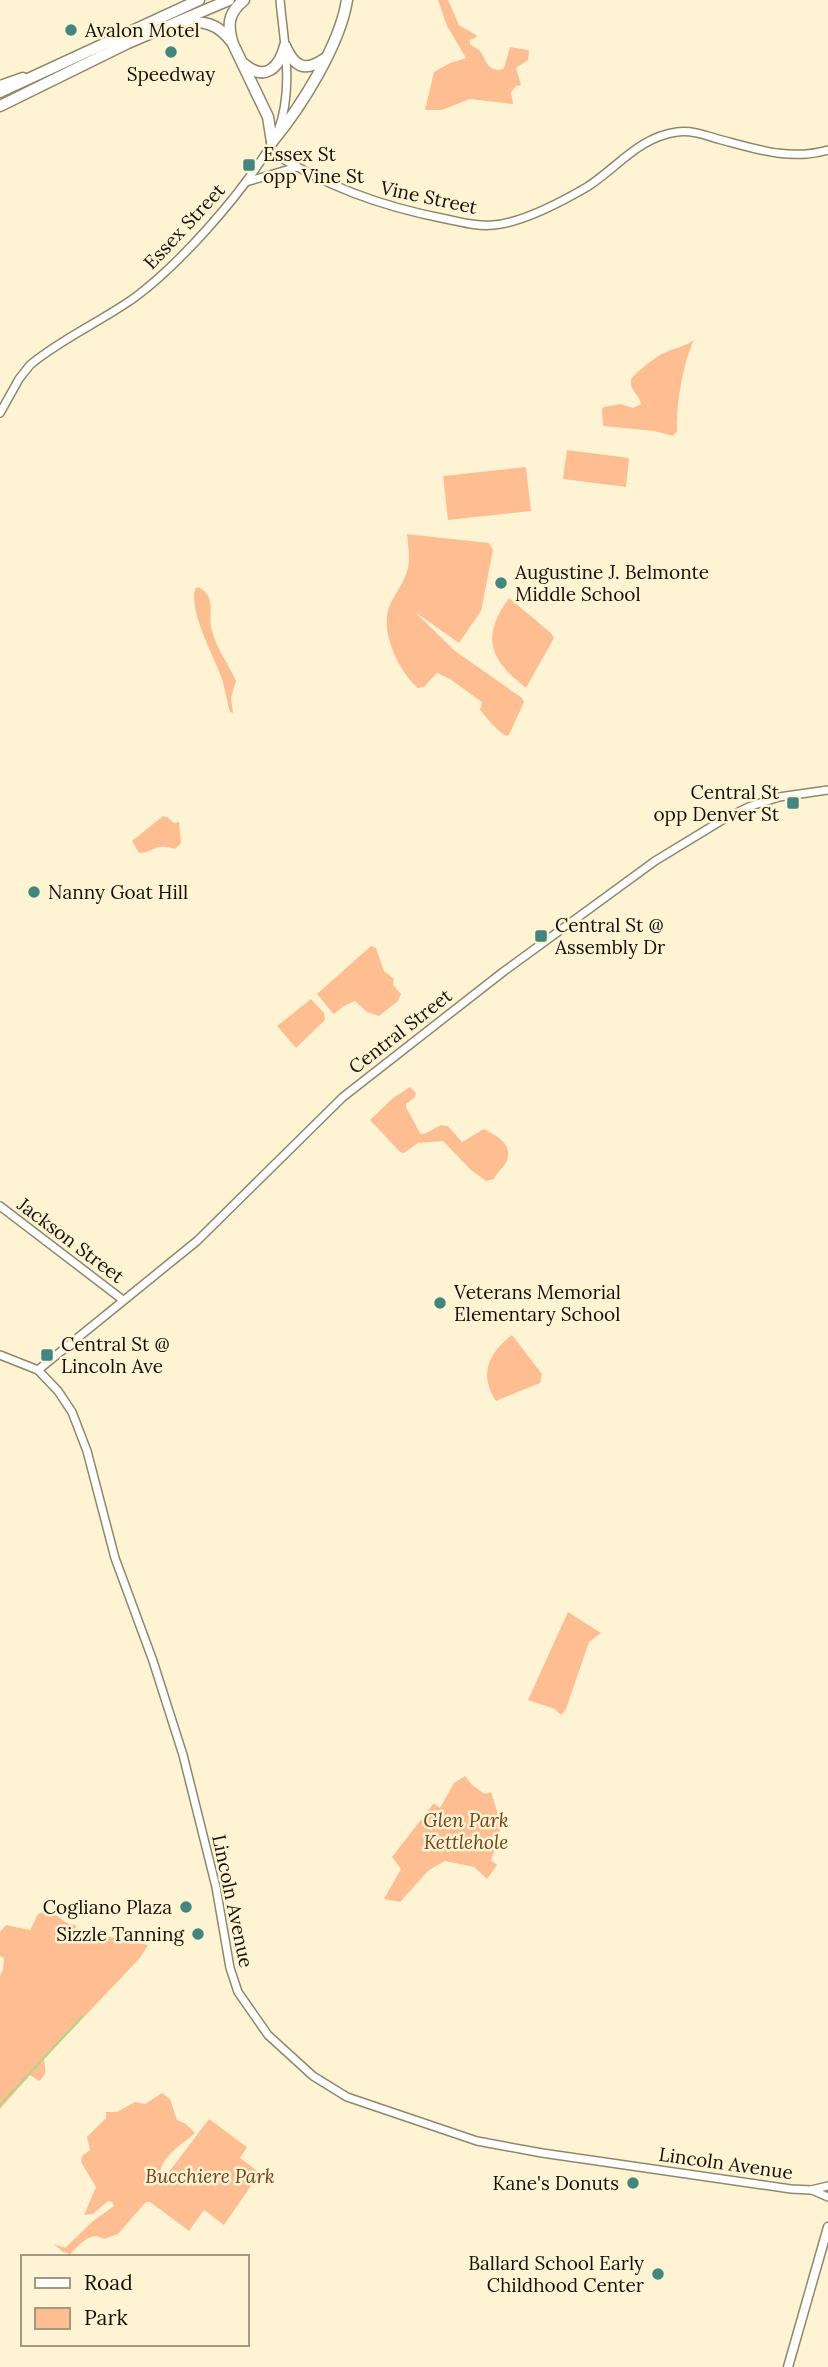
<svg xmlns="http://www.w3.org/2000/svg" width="828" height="2367" font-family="Lora,serif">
<rect width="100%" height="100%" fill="#fef4d4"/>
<g fill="#febe91">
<path d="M 438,0 L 448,0 L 459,25 L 476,35 L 477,37 L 470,40 L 470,44 C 473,47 477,48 480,51 C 487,60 485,69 500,70 L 504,68 L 510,47 L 529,50 L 528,60 L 516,68 L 521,85 L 516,86 L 511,92 L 513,104 L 470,99 L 442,110 L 425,110 L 434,72 L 450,63 L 466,58 L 447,26 Z"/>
<path d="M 694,340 C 683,363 676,405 677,431 L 673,436 L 654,431 L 603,426 L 602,409 L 604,407 L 621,404 L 633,408 L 641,404 C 640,395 629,390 631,380 C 631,376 659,354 664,353 C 675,348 684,347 694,340 Z"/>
<path d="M 567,450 L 629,458 L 626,487 L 563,479 Z"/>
<path d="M 526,467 L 531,511 L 448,520 L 443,476 Z"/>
<path d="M 407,534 L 489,543 L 493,550 L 481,611 L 459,643 L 415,612 L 455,651 L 522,698 L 524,702 L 509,735 L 506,736 C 495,729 489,720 480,710 L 482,702 L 450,679 L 437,673 L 424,687 L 418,688 C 399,672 380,632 389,607 C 394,594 405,582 408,568 C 410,558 408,544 407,534 Z"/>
<path d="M 198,587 C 218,597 207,613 212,631 C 217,649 228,663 236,681 L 231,698 L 233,713 L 230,712 C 227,701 225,690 222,679 C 214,657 189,612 195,589 Z"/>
<path d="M 509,598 L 551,633 L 554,638 L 526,688 C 490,660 480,638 509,598 Z"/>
<path d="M 163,816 L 167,817 L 174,823 L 179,822 L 181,843 L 175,849 C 154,842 154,853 139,853 L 132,841 Z"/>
<path d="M 371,946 L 376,948 L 384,971 L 394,979 L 393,985 L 401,994 L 398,1001 L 379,1016 L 367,1012 L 355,1001 L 344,1006 L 334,1014 L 332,1012 L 317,994 Z"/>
<path d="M 311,999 L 324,1013 L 325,1020 L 296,1048 L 277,1026 Z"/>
<path d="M 410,1087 L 416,1093 L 415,1097 L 406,1104 L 406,1107 L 420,1133 L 424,1134 L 441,1125 L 448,1126 L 462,1142 L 484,1129 C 495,1135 513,1143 507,1160 C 505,1167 497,1172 494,1179 L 486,1181 L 471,1170 L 443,1141 L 418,1143 L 404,1153 L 400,1152 L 370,1120 L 393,1098 Z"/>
<path d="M 512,1335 L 542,1374 L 540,1383 L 496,1401 C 478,1374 489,1353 512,1335 Z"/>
<path d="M 568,1612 L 601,1633 L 589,1642 L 566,1709 L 561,1715 L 555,1709 L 528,1700 Z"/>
<path d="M 465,1776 L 472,1785 L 485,1794 L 491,1792 L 500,1820 L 500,1836 L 491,1860 L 497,1865 L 487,1879 L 474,1867 L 445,1861 L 429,1870 L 400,1902 L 384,1899 L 401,1869 L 392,1857 L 434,1803 L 440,1808 L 454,1783 Z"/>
<path d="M 46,1911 C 58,1913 64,1925 75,1925 L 82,1937 L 105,1936 L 148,1945 L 140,1958 L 44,2059 C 45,2069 48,2074 39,2081 L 30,2075 L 0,2109 L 0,1976 L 3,1970 L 4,1958 L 0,1956 L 0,1932 L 6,1925 L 30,1930 L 38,1914 Z"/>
<path d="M 162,2093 L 170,2099 L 177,2120 L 186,2124 L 195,2133 C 177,2149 157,2158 159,2185 L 209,2119 L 247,2147 L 240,2158 L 260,2173 L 224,2225 L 204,2210 L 189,2231 L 150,2202 L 146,2202 L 118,2234 L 104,2239 C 90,2230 80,2245 70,2254 L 63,2252 L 54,2244 L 65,2248 L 93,2221 L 114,2206 L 112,2202 L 108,2201 L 93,2214 L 84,2215 L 96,2187 L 81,2162 L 82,2156 L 90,2150 L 87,2137 L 106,2118 L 106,2112 L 117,2112 L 135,2102 L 145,2104 Z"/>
</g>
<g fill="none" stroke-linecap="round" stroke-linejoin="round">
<path stroke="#afd687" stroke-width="2" d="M 0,2105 L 83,2016"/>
<defs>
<g id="secondary">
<path d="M 278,131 C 294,88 284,44 280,0"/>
<path d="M 268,150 C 326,186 379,206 446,219 C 461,222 478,227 493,225 C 521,223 563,201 587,187 C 617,168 639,137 677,132 C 691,130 705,135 718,139 C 756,149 789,161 828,150"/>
<path d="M 246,182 L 297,167"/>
<path d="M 0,413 L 19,379 L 30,365 C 61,339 100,322 134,298 C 179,265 240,196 269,148"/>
<path d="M 0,1206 L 123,1300"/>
<path d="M 0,1355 L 38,1370 L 58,1391 L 72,1412 L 87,1451 L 115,1558 L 153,1661 L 183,1755 L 216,1887 L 230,1968 L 238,1992 L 268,2035 L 313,2076 L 347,2097 L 477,2141 L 542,2153 L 791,2189 L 811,2190 L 828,2186"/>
<path d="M 38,1370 L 197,1241 L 343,1097 L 503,972 L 655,861 L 724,819 L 751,806 L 779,797 L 828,790"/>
<path d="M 812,2190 L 828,2197"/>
</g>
<g id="primary">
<path d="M 0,85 L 23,77"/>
<path d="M 788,2367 L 828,2227"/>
</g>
<g id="highway">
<path d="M 244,0 C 228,13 227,25 233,44 L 268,117 L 272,142"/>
<path d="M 183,23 C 204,20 218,24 231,41"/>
<path d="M 285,46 C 294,66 304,73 324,59"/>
<path d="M 244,64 C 265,82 279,68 285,46"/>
<path d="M 0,92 L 199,0"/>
<path d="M 0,106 L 128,43 L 229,0"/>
<path d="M 272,142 C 301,107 340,45 347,0"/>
</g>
</defs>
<use href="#secondary" stroke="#90876b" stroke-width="10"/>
<use href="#primary" stroke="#90876b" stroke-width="11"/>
<use href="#highway" stroke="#90876b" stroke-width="13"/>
<use href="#secondary" stroke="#fff" stroke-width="7"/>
<use href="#primary" stroke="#fff" stroke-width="8"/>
<use href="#highway" stroke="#fff" stroke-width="10"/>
</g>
<g fill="#41877f" stroke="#fef4d4" stroke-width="2.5">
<circle cx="71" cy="30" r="7"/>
<circle cx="171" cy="52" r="7"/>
<rect x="242" y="158" width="14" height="14" rx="3.5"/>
<circle cx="501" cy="583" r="7"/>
<rect x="786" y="796" width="14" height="14" rx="3.5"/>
<circle cx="34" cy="892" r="7"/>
<rect x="534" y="929" width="14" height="14" rx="3.5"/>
<circle cx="440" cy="1303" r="7"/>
<rect x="40" y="1348" width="14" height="14" rx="3.5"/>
<circle cx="186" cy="1907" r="7"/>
<circle cx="198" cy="1934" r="7"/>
<circle cx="633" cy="2183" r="7"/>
<circle cx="658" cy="2274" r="7"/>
</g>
<g text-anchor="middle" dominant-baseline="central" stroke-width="5" stroke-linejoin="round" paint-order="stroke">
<g font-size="19" fill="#151107" stroke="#fef4d4" text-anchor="start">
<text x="85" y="30">Avalon Motel</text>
<text x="171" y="74" text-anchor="middle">Speedway</text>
<text x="263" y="154">Essex St<tspan x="263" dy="22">opp Vine St</tspan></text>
<text x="515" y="572">Augustine J. Belmonte<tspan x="515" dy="22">Middle School</tspan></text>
<text x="779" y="792" text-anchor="end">Central St<tspan x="779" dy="22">opp Denver St</tspan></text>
<text x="48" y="892">Nanny Goat Hill</text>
<text x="555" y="925">Central St @<tspan x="555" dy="22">Assembly Dr</tspan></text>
<text x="454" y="1292">Veterans Memorial<tspan x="454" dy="22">Elementary School</tspan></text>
<text x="61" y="1344">Central St @<tspan x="61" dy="22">Lincoln Ave</tspan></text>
<text x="172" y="1907" text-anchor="end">Cogliano Plaza</text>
<text x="184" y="1934" text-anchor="end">Sizzle Tanning</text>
<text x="619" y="2183" text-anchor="end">Kane's Donuts</text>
<text x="644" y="2263" text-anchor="end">Ballard School Early<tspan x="644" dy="22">Childhood Center</tspan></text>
</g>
<g font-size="19" fill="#151107" stroke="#fef4d4">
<text transform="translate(429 197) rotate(12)">Vine Street</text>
<text transform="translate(184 226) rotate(-47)">Essex Street</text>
<text transform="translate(400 1031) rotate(-38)">Central Street</text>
<text transform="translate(71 1240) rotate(37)">Jackson Street</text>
<text transform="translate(233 1901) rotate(78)">Lincoln Avenue</text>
<text transform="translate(726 2163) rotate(8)">Lincoln Avenue</text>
</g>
<g font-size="19" font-style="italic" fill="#73421b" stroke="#fef4d4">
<text x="466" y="1820">Glen Park<tspan x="466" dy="22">Kettlehole</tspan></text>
<text x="210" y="2176">Bucchiere Park</text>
</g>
</g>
<rect x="21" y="2255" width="228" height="91" fill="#fef4d4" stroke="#a19982" stroke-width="2"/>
<rect x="35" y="2278" width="35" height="10" fill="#ffffff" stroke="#a19982" stroke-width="2"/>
<text x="84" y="2290" font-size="21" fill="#151107">Road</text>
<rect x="35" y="2308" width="35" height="21" fill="#febe91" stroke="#a19982" stroke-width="2"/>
<text x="84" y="2325" font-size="21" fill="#151107">Park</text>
</svg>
